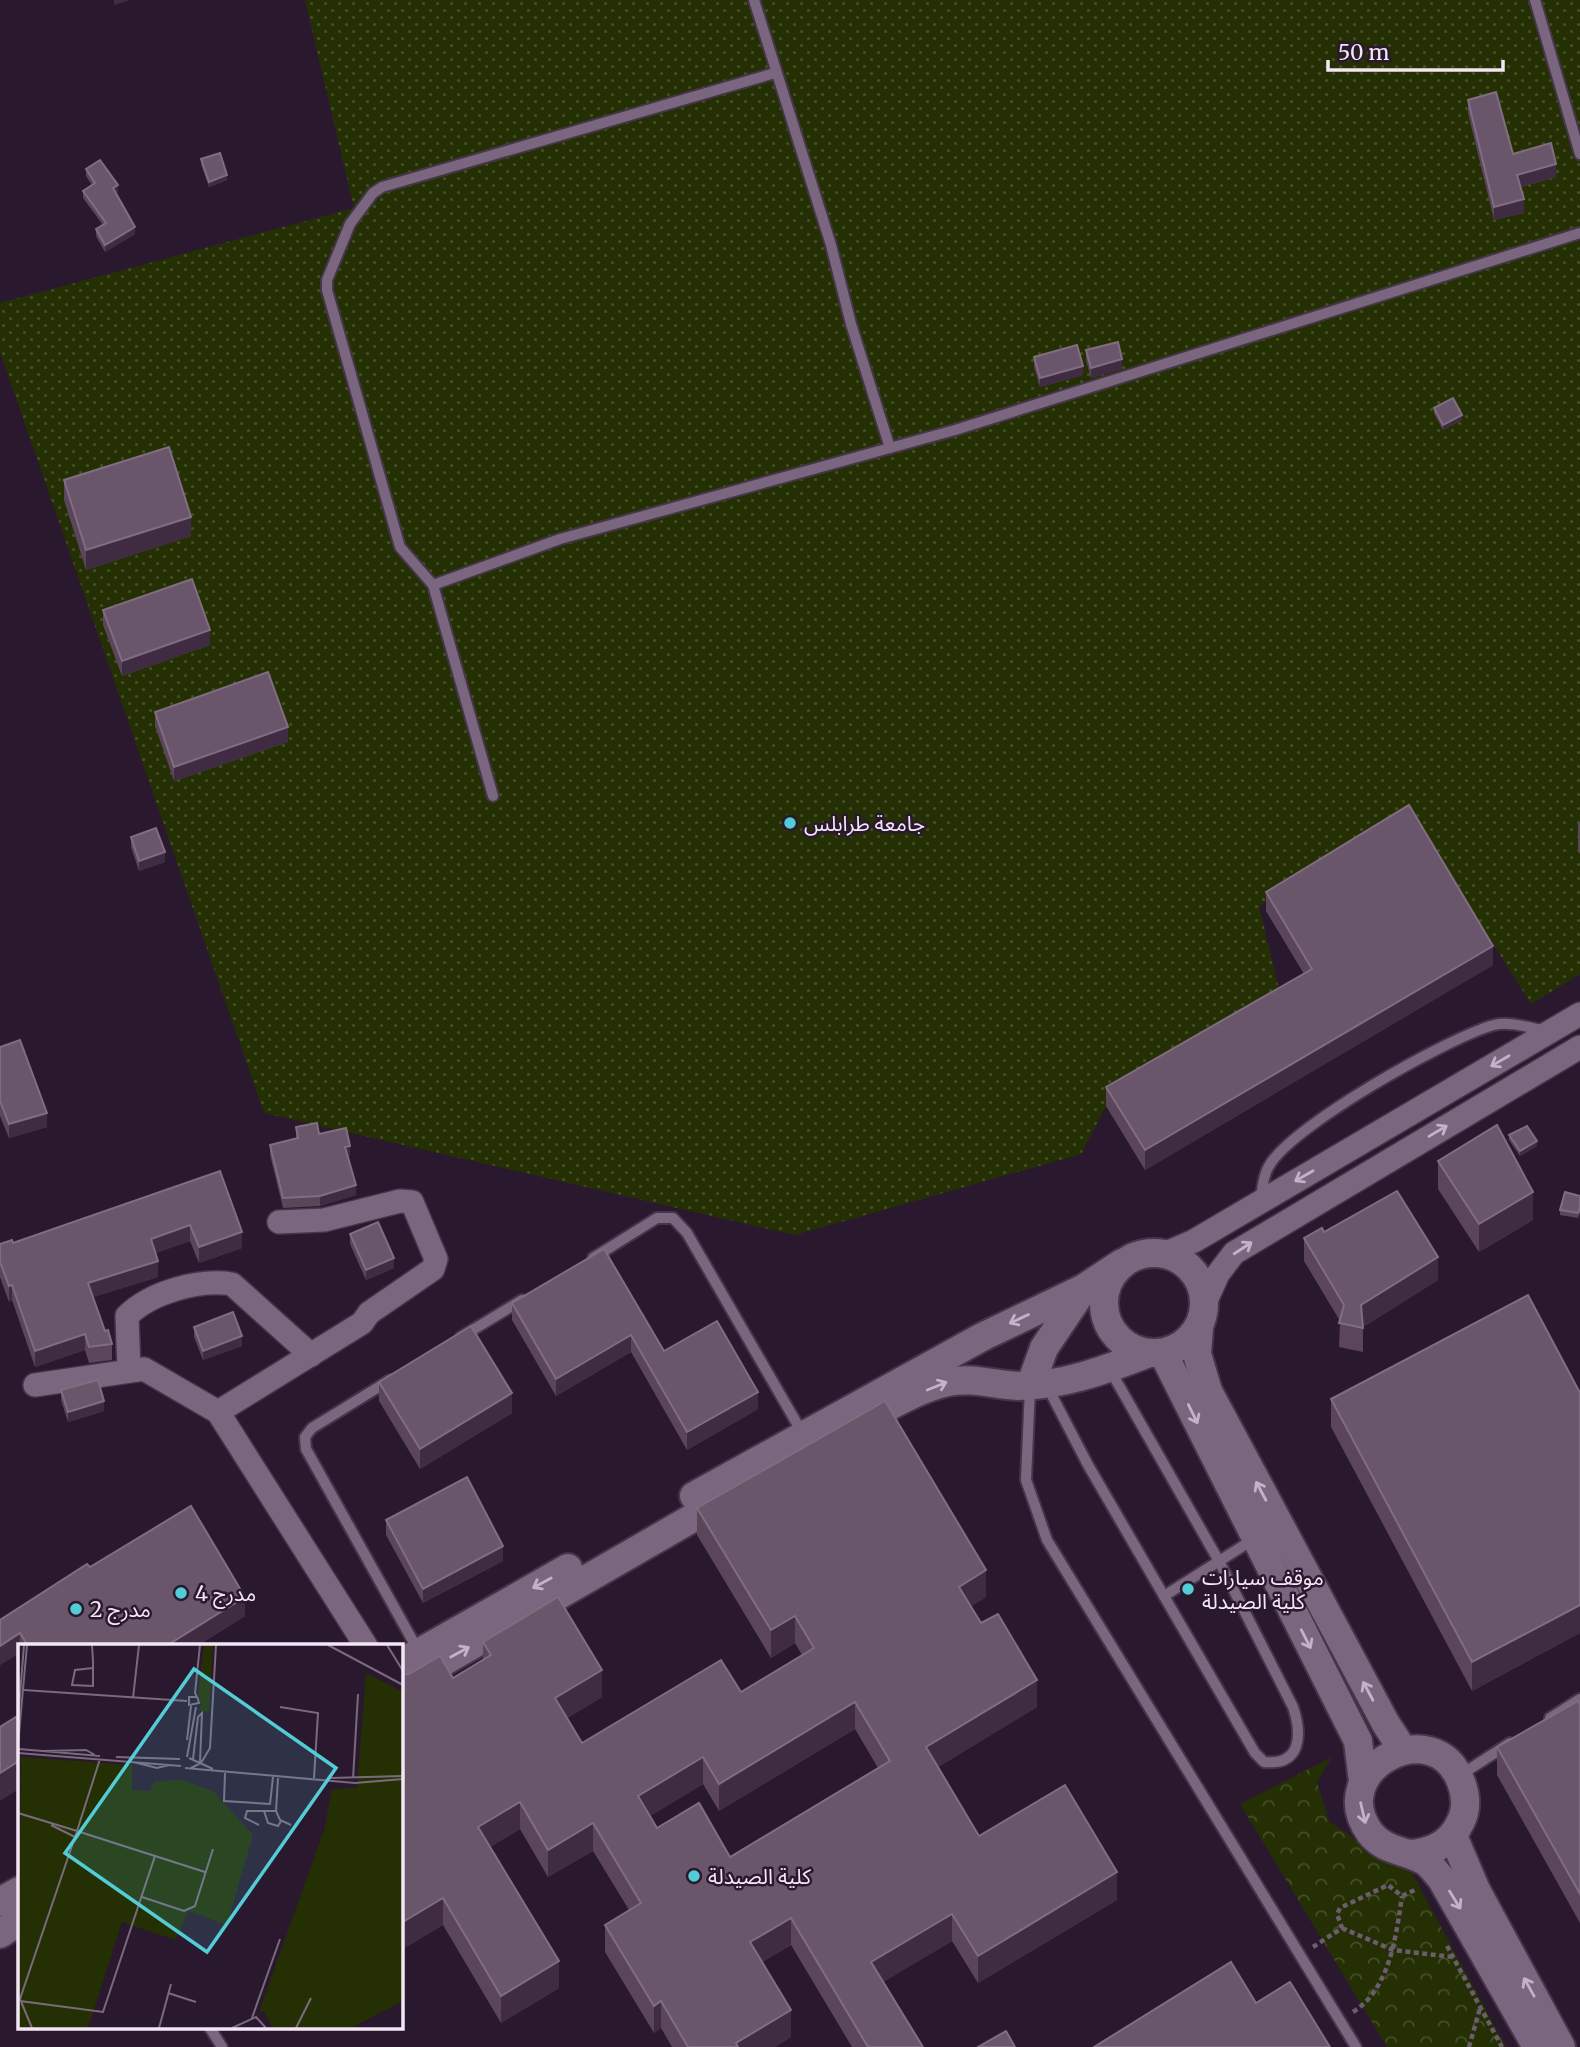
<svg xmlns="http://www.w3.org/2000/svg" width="1580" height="2047" font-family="Merriweather,'Noto Sans Arabic',serif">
<defs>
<pattern id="grass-dots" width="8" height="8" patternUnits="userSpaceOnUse" patternTransform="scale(1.75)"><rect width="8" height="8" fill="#243003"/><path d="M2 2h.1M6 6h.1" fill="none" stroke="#444e28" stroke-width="1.8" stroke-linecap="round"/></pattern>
<pattern id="park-crowns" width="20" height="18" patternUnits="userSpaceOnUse" patternTransform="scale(1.75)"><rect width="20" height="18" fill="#243003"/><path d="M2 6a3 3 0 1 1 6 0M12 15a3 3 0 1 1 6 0" fill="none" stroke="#444e28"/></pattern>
</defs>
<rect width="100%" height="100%" fill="#2a182e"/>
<path fill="url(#grass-dots)" d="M 305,0 L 1580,0 L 1580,974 L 1531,1004 L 1412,815 L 1259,906 L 1283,1005 L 1106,1106 L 1081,1154 L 795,1235 L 264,1113 L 0,352 L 0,303 L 354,208 Z"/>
<path fill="url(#park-crowns)" d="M 1332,1757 L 1317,1782 L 1329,1821 L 1363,1845 L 1411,1871 L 1506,2047 L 1387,2047 L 1240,1804 Z"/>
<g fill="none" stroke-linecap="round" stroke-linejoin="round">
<defs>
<g id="service">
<path d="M 754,0 L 831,245 L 851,324 L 890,448"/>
<path d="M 1535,0 L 1580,154"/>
<path d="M 433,585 L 560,539 L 955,430 L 1580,233"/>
<path d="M 493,796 L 433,585 L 400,547 L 327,290 L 327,280 L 350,224 L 373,193 L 382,187 L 775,73"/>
<path d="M 1260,1202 C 1262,1191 1263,1175 1269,1166 C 1291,1126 1449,1037 1494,1025 C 1510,1021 1530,1028 1546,1031"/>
<path d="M 593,1258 L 657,1218 L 673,1218 L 687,1233 L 803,1434"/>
<path d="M 461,1337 L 522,1300"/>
<path d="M 390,1380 L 312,1428 L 305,1437 L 306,1449 L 419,1652"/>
<path d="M 1047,1386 L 1088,1465 L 1255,1753 L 1264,1762 C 1302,1766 1302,1734 1293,1707 L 1220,1563 L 1109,1368"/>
<path d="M 1030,1388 L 1026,1480 L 1047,1540 L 1356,2047"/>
<path d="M 1164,1596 L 1254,1539"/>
<path d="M 1550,1718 L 1580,1699"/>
<path d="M 1459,1776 L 1510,1743"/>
<path d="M 210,2028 L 222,2047"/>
</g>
<g id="minor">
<path d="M 1166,1253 L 1194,1241 L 1580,1014"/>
<path d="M 1205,1303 L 1218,1274 L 1234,1253 L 1580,1047"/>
<path d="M 129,1370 L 127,1316 C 151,1292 199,1279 232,1284 L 311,1355"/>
<path d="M 35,1385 L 144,1369 L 218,1412 L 366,1646"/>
<path d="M 218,1412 L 362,1323 L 369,1313 L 433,1269 L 436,1259 L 412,1202 L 400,1201 L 324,1220 L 279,1222"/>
</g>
<g id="tertiary">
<circle cx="1154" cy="1303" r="50"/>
<path d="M 1199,1328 L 1197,1354 L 1208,1391 L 1386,1724 L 1403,1750"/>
<path d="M 1163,1353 L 1358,1741 L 1363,1782"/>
<path d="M 1031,1384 L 1044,1348 L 1083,1290"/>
<path d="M 855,1425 C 880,1411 921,1387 948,1382 C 973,1377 994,1385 1018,1386 C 1064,1386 1107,1369 1149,1353"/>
<path d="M 694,1496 L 982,1337 L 1084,1288 L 1122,1263"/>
<path d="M 401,1663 L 568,1568"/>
<path d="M 401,1686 L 729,1497"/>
<path d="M 1453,1836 L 1476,1890 L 1561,2047"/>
<path d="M 1408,1854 C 1430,1853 1450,1845 1460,1823 C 1467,1810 1466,1795 1461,1782 C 1435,1711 1324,1769 1370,1833 C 1385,1852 1407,1850 1426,1862 C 1432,1866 1436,1873 1441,1878 L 1537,2047"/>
<path d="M 0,1902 L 19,1891"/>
<path d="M 0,1934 L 19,1921"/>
</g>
</defs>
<use href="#service" stroke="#443647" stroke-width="14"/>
<use href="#minor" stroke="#443647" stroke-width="26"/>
<use href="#tertiary" stroke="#443647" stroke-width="32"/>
<g stroke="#6c5c6f" stroke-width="4.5" stroke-dasharray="5 3.5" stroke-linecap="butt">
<path d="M 1342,1928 L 1393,1950 L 1453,1957"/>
<path d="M 1447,1946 L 1502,2047"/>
<path d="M 1313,1947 L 1342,1928 L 1337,1914 L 1340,1908 L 1388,1885 L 1402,1896 L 1417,1889"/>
<path d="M 1353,2012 C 1390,1989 1396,1936 1402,1896"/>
<path d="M 1469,2047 L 1480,2008"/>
</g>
<use href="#service" stroke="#7b667f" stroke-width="10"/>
<use href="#minor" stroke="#7b667f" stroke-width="23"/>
<use href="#tertiary" stroke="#7b667f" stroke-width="28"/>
</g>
<g fill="#5a455b" fill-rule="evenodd">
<path d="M 1468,100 L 1513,154 L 1556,177 L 1521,187 L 1524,213 L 1494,220 L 1468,113 Z"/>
<path d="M 201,159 L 227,180 L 209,187 L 201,164 Z"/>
<path d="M 86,169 L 118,192 L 116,193 L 135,234 L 105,252 L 96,236 L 96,229 L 103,225 L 83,198 L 83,191 L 92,185 L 86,176 Z"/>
<path d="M 1086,350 L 1122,369 L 1091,378 L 1086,360 Z"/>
<path d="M 1034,357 L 1083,375 L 1040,387 L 1034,367 Z"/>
<path d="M 1434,408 L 1462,420 L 1443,430 L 1434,413 Z"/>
<path d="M 64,480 L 191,536 L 86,570 L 64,500 Z"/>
<path d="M 103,610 L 210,645 L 122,676 L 103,625 Z"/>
<path d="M 155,712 L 288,742 L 174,781 L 155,726 Z"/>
<path d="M 1580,822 L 1580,854 L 1578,851 L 1578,823 Z"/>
<path d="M 131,837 L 165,862 L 139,871 L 131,847 Z"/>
<path d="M 1266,892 L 1493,965 L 1145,1170 L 1106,1106 L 1106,1087 L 1304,974 L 1266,911 Z"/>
<path d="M 0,1047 L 47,1127 L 9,1138 L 0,1116 Z"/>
<path d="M 296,1127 L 319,1134 L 350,1156 L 347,1156 L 356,1195 L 320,1206 L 283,1208 L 270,1155 L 270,1145 L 296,1139 Z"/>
<path d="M 1509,1135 L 1537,1146 L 1520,1156 L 1509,1140 Z"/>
<path d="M 1438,1161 L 1533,1220 L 1479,1252 L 1438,1189 Z"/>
<path d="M 220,1171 L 242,1248 L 199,1263 L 190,1241 L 155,1253 L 158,1277 L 93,1297 L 105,1331 L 112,1344 L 112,1360 L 89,1363 L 85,1350 L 35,1367 L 12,1300 L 9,1302 L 0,1277 L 0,1244 L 13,1243 Z"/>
<path d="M 1580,1196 L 1580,1213 L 1578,1218 L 1560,1215 L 1560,1210 Z"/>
<path d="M 1324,1232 L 1438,1280 L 1363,1327 L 1363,1352 L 1339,1347 L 1340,1321 L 1304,1261 L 1304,1238 Z"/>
<path d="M 350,1234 L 394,1268 L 366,1280 L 350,1244 Z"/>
<path d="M 604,1249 L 664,1351 L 758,1409 L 687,1450 L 631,1352 L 556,1396 L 512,1320 L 512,1303 Z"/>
<path d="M 194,1327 L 242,1346 L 203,1360 L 194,1337 Z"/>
<path d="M 379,1382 L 512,1413 L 420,1469 L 379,1401 Z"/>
<path d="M 61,1390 L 104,1411 L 68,1422 L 61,1400 Z"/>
<path d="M 1580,1393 L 1580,1633 L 1472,1691 L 1331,1427 L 1331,1399 Z"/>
<path d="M 697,1508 L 986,1597 L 971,1606 L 1037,1707 L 938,1767 L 979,1836 L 1117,1900 L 978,1983 L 952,1941 L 883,1982 L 923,2047 L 852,2047 L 791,1945 L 762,1962 L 791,2037 L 775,2047 L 672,2047 L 661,2028 L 654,2033 L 605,1952 L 605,1925 L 629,1910 L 593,1851 L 548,1877 L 520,1829 L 490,1847 L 559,1988 L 501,2023 L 443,1925 L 401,1950 L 401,1675 L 453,1678 L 483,1660 L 483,1642 L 602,1697 L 567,1718 L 582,1743 L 741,1692 L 802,1655 L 795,1643 L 771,1658 L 697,1535 ZM 855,1729 L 878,1768 L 730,1857 L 657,1828 L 650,1816 L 703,1784 L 719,1811 Z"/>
<path d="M 386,1520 L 503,1561 L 423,1603 L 386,1535 Z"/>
<path d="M 90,1567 L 245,1616 L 197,1646 L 19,1646 L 19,1653 L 0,1665 L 0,1620 Z"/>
<path d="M 1580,1705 L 1580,1923 L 1497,1775 L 1497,1747 Z"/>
</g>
<g fill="#402c42">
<path d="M 114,0 L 130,0 L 114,5 Z"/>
<path d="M 1556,164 L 1556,177 L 1517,188 L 1517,175 Z"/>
<path d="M 227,175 L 227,180 L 209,187 L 209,182 Z"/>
<path d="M 118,185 L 118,192 L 113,195 L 113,188 Z"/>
<path d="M 1524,199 L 1524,213 L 1494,220 L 1494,207 Z"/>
<path d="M 135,227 L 135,234 L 105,252 L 105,245 Z"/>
<path d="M 1122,359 L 1122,369 L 1091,378 L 1091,368 Z"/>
<path d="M 1083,366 L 1083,375 L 1040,387 L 1040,378 Z"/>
<path d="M 1462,415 L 1462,420 L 1443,430 L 1443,425 Z"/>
<path d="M 191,517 L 191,536 L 86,570 L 86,550 Z"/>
<path d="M 210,630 L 210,645 L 122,676 L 122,661 Z"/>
<path d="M 288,727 L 288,742 L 174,781 L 174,767 Z"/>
<path d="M 165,852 L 165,862 L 139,871 L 139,861 Z"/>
<path d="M 1493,946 L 1493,965 L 1145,1170 L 1145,1150 Z"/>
<path d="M 47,1113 L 47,1127 L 9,1138 L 9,1124 Z"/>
<path d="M 1537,1141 L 1537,1146 L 1520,1156 L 1520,1151 Z"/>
<path d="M 350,1146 L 350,1156 L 345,1157 L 345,1147 Z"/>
<path d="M 356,1185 L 356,1195 L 320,1206 L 320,1196 Z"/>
<path d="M 1533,1192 L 1533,1220 L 1479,1252 L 1479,1224 Z"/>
<path d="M 190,1225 L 190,1241 L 151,1255 L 151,1239 Z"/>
<path d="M 242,1232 L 242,1248 L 199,1263 L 199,1247 Z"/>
<path d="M 1438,1257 L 1438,1280 L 1361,1328 L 1361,1305 Z"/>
<path d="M 394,1258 L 394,1268 L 366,1280 L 366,1270 Z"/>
<path d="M 158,1261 L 158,1277 L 88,1299 L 88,1283 Z"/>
<path d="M 12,1285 L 12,1300 L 9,1302 L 9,1286 Z"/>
<path d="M 85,1334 L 85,1350 L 35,1367 L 35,1351 Z"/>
<path d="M 631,1335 L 631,1352 L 556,1396 L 556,1379 Z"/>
<path d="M 242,1336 L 242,1346 L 203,1360 L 203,1351 Z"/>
<path d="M 758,1392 L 758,1409 L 687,1450 L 687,1432 Z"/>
<path d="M 512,1393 L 512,1413 L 420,1469 L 420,1449 Z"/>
<path d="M 104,1401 L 104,1411 L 68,1422 L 68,1412 Z"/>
<path d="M 503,1546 L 503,1561 L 423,1603 L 423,1589 Z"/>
<path d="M 986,1570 L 986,1597 L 959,1614 L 959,1587 Z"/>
<path d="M 245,1597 L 245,1616 L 197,1646 L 166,1646 Z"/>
<path d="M 1580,1605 L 1580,1633 L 1472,1691 L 1472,1662 Z"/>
<path d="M 795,1616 L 795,1643 L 771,1658 L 771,1630 Z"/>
<path d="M 20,1633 L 19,1653 L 0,1665 L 0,1646 Z"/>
<path d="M 602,1670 L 602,1697 L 555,1726 L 555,1698 Z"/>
<path d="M 1037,1680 L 1037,1707 L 926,1774 L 926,1747 Z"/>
<path d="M 855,1702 L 855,1729 L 719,1811 L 719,1784 Z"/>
<path d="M 703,1757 L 703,1784 L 638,1823 L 638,1796 Z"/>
<path d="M 19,1761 L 19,1789 L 0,1801 L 0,1773 Z"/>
<path d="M 520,1802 L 520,1829 L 478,1854 L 478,1827 Z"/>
<path d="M 593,1823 L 593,1851 L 548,1877 L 548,1850 Z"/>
<path d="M 1117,1872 L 1117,1900 L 978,1983 L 978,1956 Z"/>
<path d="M 443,1898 L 443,1925 L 401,1950 L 401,1923 Z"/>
<path d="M 952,1914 L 952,1941 L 871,1989 L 871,1962 Z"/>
<path d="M 791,1918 L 791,1945 L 750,1969 L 750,1942 Z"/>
<path d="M 559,1961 L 559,1988 L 501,2023 L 501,1996 Z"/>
<path d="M 661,2001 L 661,2028 L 654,2033 L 654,2006 Z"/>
<path d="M 791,2010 L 791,2037 L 775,2047 L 736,2047 L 736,2043 Z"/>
</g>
<g fill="#6a566b" stroke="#806d81" stroke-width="2" fill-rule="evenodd">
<path d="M 1496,92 L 1513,154 L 1551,143 L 1556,164 L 1517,175 L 1524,199 L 1494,207 L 1468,100 Z"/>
<path d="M 220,153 L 227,175 L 209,182 L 201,159 Z"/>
<path d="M 100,160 L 118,185 L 113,188 L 135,227 L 105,245 L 96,229 L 106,223 L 83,191 L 95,183 L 86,169 Z"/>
<path d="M 1118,342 L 1122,359 L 1091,368 L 1086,350 Z"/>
<path d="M 1077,345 L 1083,366 L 1040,378 L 1034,357 Z"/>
<path d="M 1453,398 L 1462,415 L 1443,425 L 1434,408 Z"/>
<path d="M 169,447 L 191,517 L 86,550 L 64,480 Z"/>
<path d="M 192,579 L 210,630 L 122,661 L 103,610 Z"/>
<path d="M 268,672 L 288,727 L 174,767 L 155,712 Z"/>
<path d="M 1409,805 L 1493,946 L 1145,1150 L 1106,1087 L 1312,969 L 1266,892 Z"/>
<path d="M 156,828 L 165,852 L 139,861 L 131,837 Z"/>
<path d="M 20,1040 L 47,1113 L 9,1124 L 0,1101 L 0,1047 Z"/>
<path d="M 317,1123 L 319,1134 L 346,1128 L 350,1146 L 345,1147 L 356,1185 L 320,1196 L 283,1198 L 270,1145 L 298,1138 L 296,1127 Z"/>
<path d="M 1497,1125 L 1533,1192 L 1479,1224 L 1438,1161 Z"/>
<path d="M 1527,1126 L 1537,1141 L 1520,1151 L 1509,1135 Z"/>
<path d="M 220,1171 L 242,1232 L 199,1247 L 190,1225 L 151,1239 L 158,1261 L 88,1283 L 105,1331 L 108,1330 L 112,1344 L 89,1347 L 85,1334 L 35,1351 L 12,1285 L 9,1286 L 0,1262 L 0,1244 L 12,1240 L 13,1243 Z"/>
<path d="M 1397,1191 L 1438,1257 L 1361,1305 L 1363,1328 L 1339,1323 L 1344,1305 L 1304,1238 L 1322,1228 L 1324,1232 Z"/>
<path d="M 1565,1192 L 1580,1196 L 1580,1208 L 1578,1213 L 1560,1210 Z"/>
<path d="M 378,1222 L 394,1258 L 366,1270 L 350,1234 Z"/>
<path d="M 604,1249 L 664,1351 L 717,1321 L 758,1392 L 687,1432 L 631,1335 L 556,1379 L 512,1303 Z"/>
<path d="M 1528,1295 L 1580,1393 L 1580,1605 L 1472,1662 L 1331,1399 Z"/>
<path d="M 233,1312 L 242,1336 L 203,1351 L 194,1327 Z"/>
<path d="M 471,1326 L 512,1393 L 420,1449 L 379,1382 Z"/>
<path d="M 98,1380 L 104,1401 L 68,1412 L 61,1390 Z"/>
<path d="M 885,1401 L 986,1570 L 959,1587 L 981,1623 L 998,1614 L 1037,1680 L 926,1747 L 979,1836 L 1065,1785 L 1117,1872 L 978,1956 L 952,1914 L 871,1962 L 923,2047 L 868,2047 L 791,1918 L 750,1942 L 791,2010 L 736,2043 L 738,2047 L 688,2047 L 661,2001 L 654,2006 L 605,1925 L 641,1903 L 593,1823 L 548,1850 L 520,1802 L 478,1827 L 559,1961 L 501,1996 L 443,1898 L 401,1923 L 401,1675 L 409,1674 L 440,1656 L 453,1678 L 491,1655 L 483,1642 L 558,1597 L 602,1670 L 555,1698 L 582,1743 L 721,1660 L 741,1692 L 814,1648 L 795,1616 L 771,1630 L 697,1508 ZM 855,1702 L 890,1761 L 730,1857 L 699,1803 L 657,1828 L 638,1796 L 703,1757 L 719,1784 Z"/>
<path d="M 467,1477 L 503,1546 L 423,1589 L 386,1520 Z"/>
<path d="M 191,1506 L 245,1597 L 166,1646 L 28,1646 L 20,1633 L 0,1646 L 0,1620 L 87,1564 L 90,1567 Z"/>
<path d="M 1578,1701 L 1580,1705 L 1580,1894 L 1497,1747 Z"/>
<path d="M 19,1715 L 19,1761 L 0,1773 L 0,1727 Z"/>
<path d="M 1231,1962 L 1256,2003 L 1290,1982 L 1330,2047 L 1094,2047 Z"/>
<path d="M 1006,2031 L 1015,2047 L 978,2047 Z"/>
</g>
<defs><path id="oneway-shaft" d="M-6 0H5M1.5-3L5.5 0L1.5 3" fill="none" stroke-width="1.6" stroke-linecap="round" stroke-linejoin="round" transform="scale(1.75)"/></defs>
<g stroke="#c3b3c6">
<use href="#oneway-shaft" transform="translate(1500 1061) rotate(150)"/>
<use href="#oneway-shaft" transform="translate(1438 1131) rotate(-31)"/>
<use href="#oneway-shaft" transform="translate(1304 1176) rotate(150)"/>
<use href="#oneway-shaft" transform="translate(1243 1248) rotate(-33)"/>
<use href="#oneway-shaft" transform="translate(1019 1319) rotate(155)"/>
<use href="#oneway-shaft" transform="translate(937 1386) rotate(-22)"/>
<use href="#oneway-shaft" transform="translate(1193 1414) rotate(64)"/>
<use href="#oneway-shaft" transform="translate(1261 1491) rotate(-118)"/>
<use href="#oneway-shaft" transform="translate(542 1583) rotate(151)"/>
<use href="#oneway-shaft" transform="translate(1306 1639) rotate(63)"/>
<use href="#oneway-shaft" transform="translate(460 1652) rotate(-29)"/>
<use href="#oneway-shaft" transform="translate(1368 1691) rotate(-118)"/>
<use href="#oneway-shaft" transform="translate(1363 1813) rotate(77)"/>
<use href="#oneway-shaft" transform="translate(1455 1900) rotate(58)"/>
<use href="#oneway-shaft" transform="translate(1529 1987) rotate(-119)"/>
</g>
<g fill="#52ccd6" stroke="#2a182e" stroke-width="2.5">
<circle cx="790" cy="823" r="7"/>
<circle cx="1188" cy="1589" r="7"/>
<circle cx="181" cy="1593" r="7"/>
<circle cx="76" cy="1609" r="7"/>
<circle cx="694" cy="1876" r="7"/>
</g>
<g text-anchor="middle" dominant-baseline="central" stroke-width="5" stroke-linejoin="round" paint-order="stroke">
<g font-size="21" fill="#f3e6f5" stroke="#2a182e" text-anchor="start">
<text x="804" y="823">جامعة طرابلس</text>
<text x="1202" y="1577">موقف سيارات<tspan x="1202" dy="24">كلية الصيدلة</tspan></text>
<text x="195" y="1593">مدرج 4</text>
<text x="90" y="1609">مدرج 2</text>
<text x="708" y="1876">كلية الصيدلة</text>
</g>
</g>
<g transform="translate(18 1644)">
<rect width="385" height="385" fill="#2a182e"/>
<path d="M 3,113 L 114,121 L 114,146 L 132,147 L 137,137 L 164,136 L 195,147 L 235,191 L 209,281 L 170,267 L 158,296 L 104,278 L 70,384 L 0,384 Z" fill="#243003"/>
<path d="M 348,29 L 385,48 L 385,357 L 333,384 L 255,384 L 246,367 L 241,368 L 306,186 L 314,145 L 339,144 Z" fill="#243003"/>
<path d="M 186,1 L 195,1 L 191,68 L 180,66 L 184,61 L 180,51 Z" fill="#243003"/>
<path fill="none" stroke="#7a6a7e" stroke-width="2" d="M 74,1 L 75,17 L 75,42 L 54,41 L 57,26 L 75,24M 310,1 L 385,41M 369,1 L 385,27M 6,46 L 169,57M 179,53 L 171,53 L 171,61 L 181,59 L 180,55 L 177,49 L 182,1M 115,54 L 121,1M 262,63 L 300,69 L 296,134M 0,76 L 6,1M 169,96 L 173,62M 0,101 L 9,1M 1,105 L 82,112M 25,107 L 68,106 L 77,111M 0,109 L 163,122M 98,113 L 162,115M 169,113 L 178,63M 171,114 L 195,125M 82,115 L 59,187 L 187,228M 175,115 L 180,73 L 184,69 L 182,118M 115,118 L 139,124 L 151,121M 167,124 L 337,139 L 385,135M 173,124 L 183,119 L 192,104 L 198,1M 207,129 L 206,157 L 252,160 L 255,133M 260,134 L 258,167 L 262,176 L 273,181M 312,134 L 385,132M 335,135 L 340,50M 246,167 L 250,179 L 260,182 L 263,177M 0,169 L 59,187 L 2,355 L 14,384M 33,181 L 57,193M 241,181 L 227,174 L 229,167 L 258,167M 124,253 L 166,267 L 177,262 L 195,205M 150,349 L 178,358M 2,357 L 85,368 L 137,212M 234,374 L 262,295M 141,384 L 153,340M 214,384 L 238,373 L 248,384M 278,384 L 293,354"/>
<path fill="#52ccd6" fill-opacity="0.15" stroke="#52ccd6" stroke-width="3.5" d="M 176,25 L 318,124 L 189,308 L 47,209 Z"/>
<rect width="385" height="385" fill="none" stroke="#f3e6f5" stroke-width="3.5"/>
</g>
<path d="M1328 60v10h175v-10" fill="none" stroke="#f3e6f5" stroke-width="3.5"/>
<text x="1338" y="60" font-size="21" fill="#f3e6f5" stroke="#2a182e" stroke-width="5" paint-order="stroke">50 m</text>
</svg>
